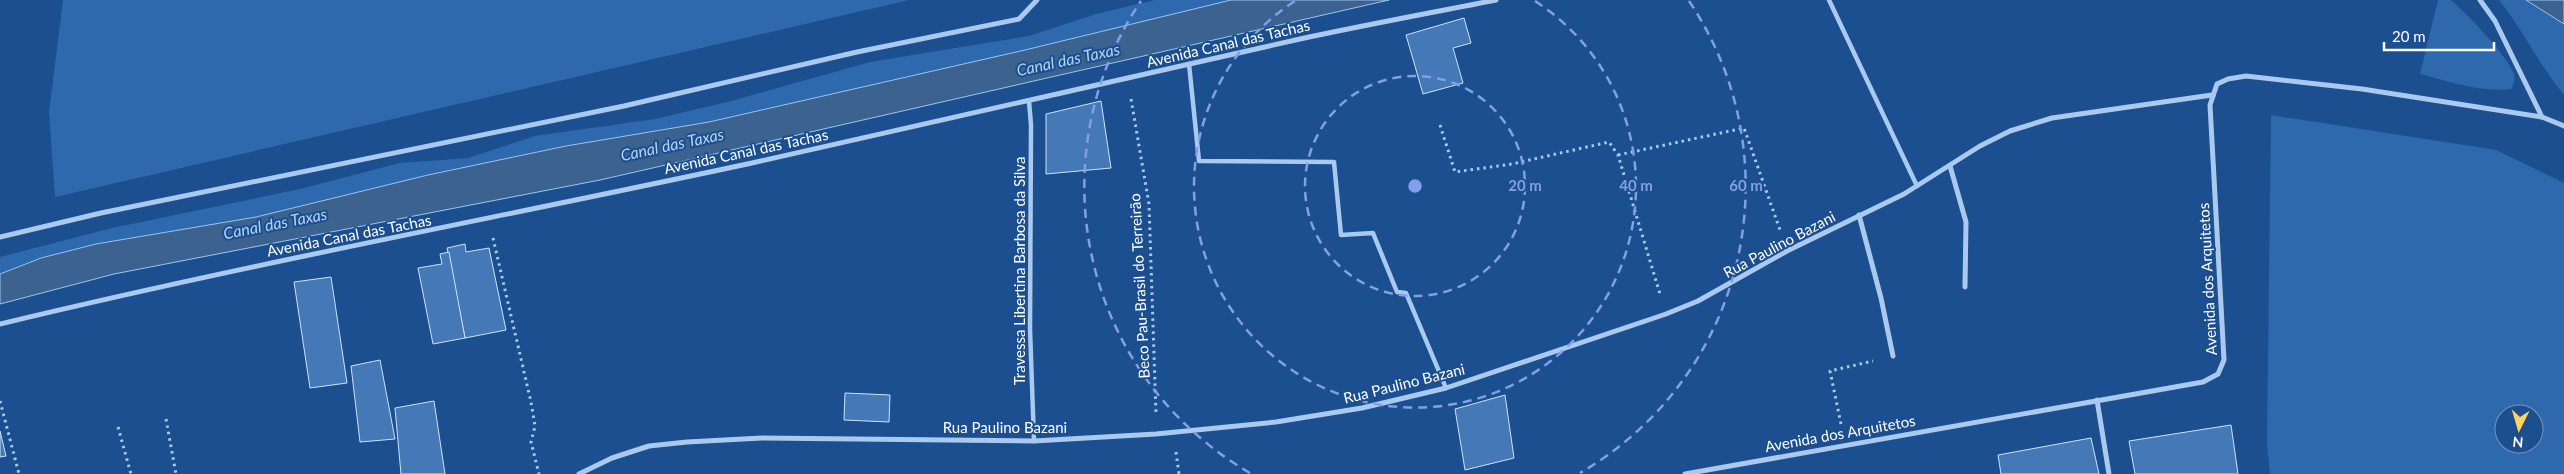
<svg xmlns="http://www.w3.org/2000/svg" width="2564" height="474" font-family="Lato,sans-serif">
<rect width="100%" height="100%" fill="#1b4f8f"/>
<g fill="#2e69ad" fill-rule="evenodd">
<path d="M 63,0 L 909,0 L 55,197 L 49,112 Z"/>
<path d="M 1155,0 L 1231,0 L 1025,50 L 709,122 L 566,146 L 428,175 L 256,217 L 96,244 L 41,258 L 0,274 L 0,257 L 112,228 L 300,189 L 400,163 L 468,158 L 535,136 L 655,119 L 731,101 L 870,62 L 1029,36 L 1096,14 Z"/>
<path d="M 2438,0 L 2451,0 C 2467,14 2507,55 2514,74 C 2515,80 2514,84 2511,89 C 2481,93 2449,81 2420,74 Z"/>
<path d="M 2499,0 L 2526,0 L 2564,24 L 2564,95 C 2539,65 2523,30 2499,0 Z"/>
<path d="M 2271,115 L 2496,150 L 2564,183 L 2564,474 L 2270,474 L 2267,444 ZM 2504,414 L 2534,414 L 2534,444 L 2504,444 Z"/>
</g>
<g fill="#3c6290" stroke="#9cc4f0">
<path d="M 1231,0 L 1389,0 L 600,180 L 114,274 L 0,304 L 0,274 L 41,258 L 96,244 L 256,217 L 428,175 L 566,146 L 709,122 L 1025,50 Z"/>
<path d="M 2526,0 L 2564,0 L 2564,24 Z"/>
</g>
<g fill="#4478b7" stroke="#cfe3fa">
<path d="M 1464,18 L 1471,43 L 1453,48 L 1463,83 L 1423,94 L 1406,35 Z"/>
<path d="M 1101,101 L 1111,168 L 1046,174 L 1046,114 Z"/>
<path d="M 465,244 L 466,252 L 489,248 L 506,330 L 465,338 L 447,248 Z"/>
<path d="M 449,252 L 465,338 L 433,344 L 418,268 L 442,264 L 440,254 Z"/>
<path d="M 331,277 L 347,383 L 310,388 L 294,282 Z"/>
<path d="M 380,360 L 395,439 L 360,442 L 351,366 Z"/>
<path d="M 845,393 L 890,395 L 889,422 L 844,420 Z"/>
<path d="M 1505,395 L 1514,458 L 1465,470 L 1455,409 Z"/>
<path d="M 434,401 L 445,474 L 401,474 L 395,408 Z"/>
<path d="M 2231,425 L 2238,474 L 2135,474 L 2129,441 Z"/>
<path d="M 0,431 L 6,456 L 0,457 Z"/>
<path d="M 2091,438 L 2099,474 L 2001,474 L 1998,455 Z"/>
</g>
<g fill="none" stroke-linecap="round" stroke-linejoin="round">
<g stroke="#a9c9ee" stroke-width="3" stroke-dasharray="2.5 4" stroke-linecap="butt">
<path d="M 1131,99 L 1149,204 L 1156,414"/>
<path d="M 1440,125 L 1455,172 L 1512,164 L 1609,142 L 1618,155 L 1660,294"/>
<path d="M 1618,155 L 1744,128 L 1780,230"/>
<path d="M 493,238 L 531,402 L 535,426 L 531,442 L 539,474"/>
<path d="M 0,401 L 19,474"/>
<path d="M 166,419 L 176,474"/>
<path d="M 1841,424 L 1830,371 L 1873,361"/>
<path d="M 118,427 L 131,474"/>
<path d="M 1176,452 L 1179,474"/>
</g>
<g stroke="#a9c9ee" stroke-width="4.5">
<path d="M 1829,0 L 1917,186"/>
<path d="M 1189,64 L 1199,161 L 1334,162 L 1341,235 L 1373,233 L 1397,292 L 1406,293 L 1446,388"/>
<path d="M 1029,101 L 1031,125 L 1030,329 L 1034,441"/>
</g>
<g stroke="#a9c9ee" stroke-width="5">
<path d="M 2480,0 L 2495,21 L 2542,117"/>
<path d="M 1950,166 L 1966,222 L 1965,287"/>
<path d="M 1859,215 L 1881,298 L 1893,356"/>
<path d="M 0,237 L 101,213 L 624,106 L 857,52 L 1019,19 L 1037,0"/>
<path d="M 0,324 C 249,264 501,217 752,163 C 935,123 1117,79 1300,39 C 1365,25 1430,13 1496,0"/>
<path d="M 2097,400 L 2109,474"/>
<path d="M 579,474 L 612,458 L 649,446 L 687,442 L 762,438 L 1034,441 L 1156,434 L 1276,422 L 1362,408 L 1446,388 L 1666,314 L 1698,301 L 1787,251 L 1904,194 L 1980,146 L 2010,131 L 2052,118 L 2212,95"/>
<path d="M 1685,474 L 2203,382 L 2218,374 L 2224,360 L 2210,105 L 2217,84 L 2228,79 L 2246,76 L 2362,89 L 2542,117 L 2564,126"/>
</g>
</g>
<g fill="none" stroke="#839eea" stroke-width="2.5" stroke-dasharray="9 6">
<circle cx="1415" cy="186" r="110"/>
<path d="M1535 1A221 221 0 1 1 1295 1"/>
<path d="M1250 473A331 331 0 0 1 1141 1M1689 1A331 331 0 0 1 1580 473"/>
</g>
<g text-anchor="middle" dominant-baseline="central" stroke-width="4" stroke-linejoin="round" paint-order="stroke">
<g font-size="15" fill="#fff" stroke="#1b4f8f">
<text transform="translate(1228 43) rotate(-13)">Avenida Canal das Tachas</text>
<text transform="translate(746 151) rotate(-12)">Avenida Canal das Tachas</text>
<text transform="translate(349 235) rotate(-11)">Avenida Canal das Tachas</text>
<text transform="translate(1779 244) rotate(-28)">Rua Paulino Bazani</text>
<text transform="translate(1019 271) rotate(-90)">Travessa Libertina Barbosa da Silva</text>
<text transform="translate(2207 279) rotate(-93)">Avenida dos Arquitetos</text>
<text transform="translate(1139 286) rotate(-93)">Beco Pau-Brasil do Terreirão</text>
<text transform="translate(1404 383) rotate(-14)">Rua Paulino Bazani</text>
<text x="1005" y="427">Rua Paulino Bazani</text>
<text transform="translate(1840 433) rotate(-10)">Avenida dos Arquitetos</text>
</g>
<g font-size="16" font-style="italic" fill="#b5d3f5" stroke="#1b4f8f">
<text transform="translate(1068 59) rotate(-12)">Canal das Taxas</text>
<text transform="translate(672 144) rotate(-12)">Canal das Taxas</text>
<text transform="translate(275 223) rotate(-11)">Canal das Taxas</text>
</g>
</g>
<circle cx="1415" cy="186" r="8" fill="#839eea" stroke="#1b4f8f" stroke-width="2.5"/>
<g font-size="15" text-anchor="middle" font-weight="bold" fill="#839eea" stroke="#1b4f8f" stroke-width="4" stroke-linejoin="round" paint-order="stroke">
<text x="1525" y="191">20 m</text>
<text x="1636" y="191">40 m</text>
<text x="1746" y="191">60 m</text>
</g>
<g transform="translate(2519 429) rotate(185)"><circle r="24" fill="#1b4f8f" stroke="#7695bc"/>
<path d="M0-4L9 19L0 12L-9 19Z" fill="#ffd166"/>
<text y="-8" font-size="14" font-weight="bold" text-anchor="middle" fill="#ffffff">N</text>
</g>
<path d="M2384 42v8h110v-8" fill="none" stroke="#ffffff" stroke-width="2.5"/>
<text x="2392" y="42" font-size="15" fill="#ffffff" stroke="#1b4f8f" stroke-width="4" paint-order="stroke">20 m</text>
</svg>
